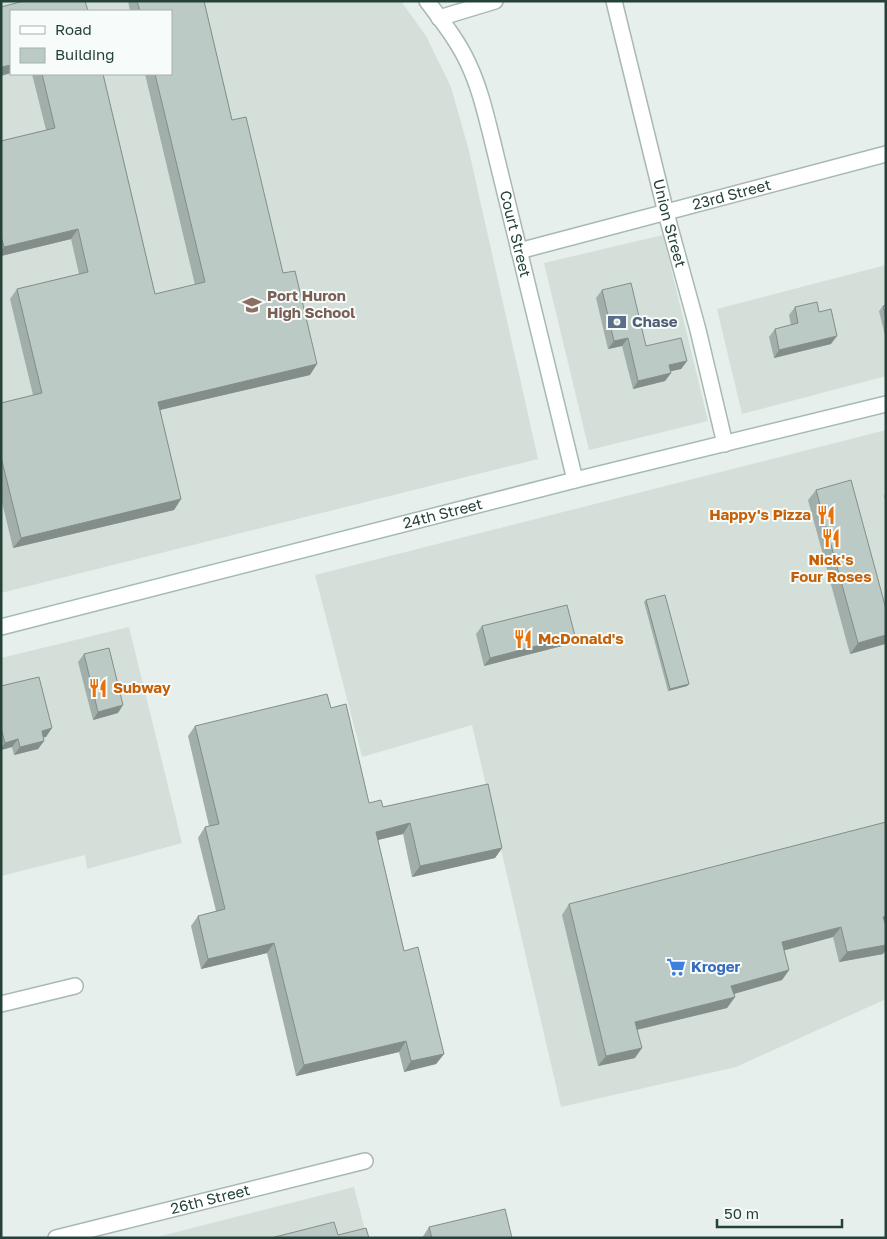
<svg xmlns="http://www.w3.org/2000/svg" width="887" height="1239" viewBox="0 0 887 1239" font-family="'Golos Text',sans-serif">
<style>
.built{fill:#d4dfda;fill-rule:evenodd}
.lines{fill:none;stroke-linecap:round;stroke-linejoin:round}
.street-casing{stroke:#a8b8b2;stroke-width:18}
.secondary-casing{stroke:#a4bbb3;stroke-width:18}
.street{stroke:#fff;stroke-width:15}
.secondary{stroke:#fff;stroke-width:15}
.wall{fill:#a1aea9}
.shaded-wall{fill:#838d89}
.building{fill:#bbcac4;stroke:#838d89}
.labels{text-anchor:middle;stroke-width:4;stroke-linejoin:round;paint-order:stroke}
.street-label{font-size:15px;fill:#24423a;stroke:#f7fbf9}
.education-label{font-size:15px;font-weight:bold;fill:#785e54;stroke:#f7fbf9;text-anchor:start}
.service-label{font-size:15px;font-weight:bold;fill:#4e5e75;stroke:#f7fbf9;text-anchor:start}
.food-label{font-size:15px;font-weight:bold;fill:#c56008;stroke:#f7fbf9;text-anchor:start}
.shop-label{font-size:15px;font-weight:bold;fill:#366cbe;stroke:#f7fbf9;text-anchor:start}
</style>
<rect width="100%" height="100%" fill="#e6efeb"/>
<g class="built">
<path d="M1 1H401L426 36 451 87 469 151 538 459 1 593ZM11 11H171V74H11Z"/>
<polygon points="663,235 708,421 589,450 544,263"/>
<polygon points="886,265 886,376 742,414 717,309"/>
<polygon points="886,430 886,999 736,1067 561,1107 472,725 362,757 315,575"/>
<polygon points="129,627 182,843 87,869 85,855 1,876 1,658"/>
<polygon points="354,1187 367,1238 153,1238"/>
</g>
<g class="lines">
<g class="street-casing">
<g id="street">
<path id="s1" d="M427 1C442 21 458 41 468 63 479 86 485 111 491 135L575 480"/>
<path id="s2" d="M614 1 666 213 698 330 725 444"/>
<polyline points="439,18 495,1"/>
<path id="s3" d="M519 251 886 154"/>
<polyline points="1,1004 75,986"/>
<path id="s4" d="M56 1238 365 1161"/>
</g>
</g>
<g class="secondary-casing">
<g id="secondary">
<path id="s5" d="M1 627 575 480 886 404"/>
</g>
</g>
<use href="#street" class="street"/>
<use href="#secondary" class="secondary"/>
</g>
<g class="wall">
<polygon points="128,1 204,1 232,120 283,273 310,375 160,410 181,499 174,510 13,548 1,498 1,403 33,395 10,299 17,289 79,274 71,239 1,256 1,141 46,130 32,74 103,74 155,294 195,285 145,74 171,74 171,11 130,11"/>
<polygon points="602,290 646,346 687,361 681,369 670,371 671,373 665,381 633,389 622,346 608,349 596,298"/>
<polygon points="886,305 886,340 879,311 883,306"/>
<polygon points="795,307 819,312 831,344 774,358 769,337 775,329 791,325 789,315"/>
<polygon points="816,490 885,644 850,654 808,500"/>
<polygon points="886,492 886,504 884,496"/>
<polygon points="646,600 689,684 687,686 668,691 644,602"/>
<polygon points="482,626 570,644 484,666 476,634"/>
<polygon points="84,654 118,713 93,720 78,662"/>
<polygon points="1,686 46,737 43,737 44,741 38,749 14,755 12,747 1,750"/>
<polygon points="331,708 369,803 502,848 495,858 412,877 403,834 378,840 404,951 444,1054 436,1064 404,1072 399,1052 296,1076 267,953 201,969 191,926 198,916 216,911 198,838 205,827 209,826 188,736 195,726"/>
<polygon points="569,904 885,925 883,954 839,962 833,937 784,950 789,970 782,980 734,994 735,997 727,1008 637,1030 635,1058 598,1066 562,915"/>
<polygon points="429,1227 512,1238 422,1238"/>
</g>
<g class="shaded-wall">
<polygon points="11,65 11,73 1,76 1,67"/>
<polygon points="78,229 71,239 1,256 1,250 4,247"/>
<polygon points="837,336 831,344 774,358 779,350"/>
<polygon points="628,338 622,346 608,349 614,341"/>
<polygon points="687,361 681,369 663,373 669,365"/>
<polygon points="317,364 310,375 151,412 158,402"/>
<polygon points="671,373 665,381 633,389 638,381"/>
<polygon points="181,499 174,510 13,548 21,538"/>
<polygon points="886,635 885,644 850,654 858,643"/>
<polygon points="575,636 570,644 484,666 490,658"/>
<polygon points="689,684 687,686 668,691 670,689"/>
<polygon points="123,705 118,713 93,720 98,712"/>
<polygon points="52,728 46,737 36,739 42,731"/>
<polygon points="18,739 12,747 1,750 1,748 5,743"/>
<polygon points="44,741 38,749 14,755 20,747"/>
<polygon points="410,823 403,834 369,842 376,832"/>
<polygon points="502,848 495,858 412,877 420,866"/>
<polygon points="886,916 886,924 876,927 883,917"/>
<polygon points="841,927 833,937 775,953 782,942"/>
<polygon points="274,943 267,953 201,969 208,959"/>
<polygon points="886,945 886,950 883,954 839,962 847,952"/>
<polygon points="789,970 782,980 723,997 731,986"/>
<polygon points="735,997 727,1008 627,1032 635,1022"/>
<polygon points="406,1041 399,1052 296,1076 304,1065"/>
<polygon points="642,1048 635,1058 598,1066 606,1056"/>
<polygon points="444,1054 436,1064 404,1072 411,1061"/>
</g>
<g class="building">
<polygon points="24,1 85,1 88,11 11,11 11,65 1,67 1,7"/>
<polygon points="137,1 204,1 232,120 246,117 283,273 295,271 317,364 158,402 181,499 21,538 1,457 1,403 42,393 17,289 88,272 78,229 4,247 1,236 1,141 55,128 42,74 103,74 155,294 205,282 155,74 171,74 171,11 140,11"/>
<polygon points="631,283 646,346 681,338 687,361 669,365 671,373 638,381 628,338 614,341 602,290"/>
<polygon points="817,302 819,312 831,309 837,336 779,350 775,329 798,323 795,307"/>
<polygon points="886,305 886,318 883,306"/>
<polygon points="851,480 886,609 886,635 858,643 816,490"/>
<polygon points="665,595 689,684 670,689 646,600"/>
<polygon points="567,605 575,636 490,658 482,626"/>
<polygon points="109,648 123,705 98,712 84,654"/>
<polygon points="39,677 52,728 42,731 44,741 20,747 18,739 5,743 1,728 1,686"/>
<polygon points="327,694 331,708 346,704 369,803 381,800 383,807 488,784 502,848 420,866 410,823 376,832 404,951 418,947 444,1054 411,1061 406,1041 304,1065 274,943 208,959 198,916 225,909 205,827 219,824 195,726"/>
<polygon points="886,822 886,916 883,917 886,926 886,945 847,952 841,927 782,942 789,970 731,986 735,997 635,1022 642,1048 606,1056 569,904"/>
<polygon points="505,1209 512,1238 432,1238 429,1227"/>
<polygon points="334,1222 338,1235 366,1228 369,1238 271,1238"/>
</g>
<defs>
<g id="school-bare" transform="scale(1.5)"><path d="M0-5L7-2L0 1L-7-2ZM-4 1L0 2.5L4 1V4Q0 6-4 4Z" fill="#8d6e63" stroke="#f7fbf9" stroke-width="2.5" paint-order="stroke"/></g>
<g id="bank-bare" transform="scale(1.5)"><path d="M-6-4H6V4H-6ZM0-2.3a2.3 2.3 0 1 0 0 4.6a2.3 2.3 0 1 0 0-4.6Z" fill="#5c6f8a" stroke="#f7fbf9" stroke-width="2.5" paint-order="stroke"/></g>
<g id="restaurant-bare" transform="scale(1.5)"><path d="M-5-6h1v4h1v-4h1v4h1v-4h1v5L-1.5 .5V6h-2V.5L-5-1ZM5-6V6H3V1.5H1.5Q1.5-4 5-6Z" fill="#e8710a" stroke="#f7fbf9" stroke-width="2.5" paint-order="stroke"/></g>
<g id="supermarket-bare" transform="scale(1.5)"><path d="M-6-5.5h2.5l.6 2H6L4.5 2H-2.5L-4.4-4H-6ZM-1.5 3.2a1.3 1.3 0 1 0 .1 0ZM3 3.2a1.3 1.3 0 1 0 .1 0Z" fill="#3f7fe0" stroke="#f7fbf9" stroke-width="2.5" paint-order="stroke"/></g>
</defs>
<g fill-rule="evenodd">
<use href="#school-bare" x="252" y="305"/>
<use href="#bank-bare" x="617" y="322"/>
<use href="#restaurant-bare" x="826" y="515"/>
<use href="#restaurant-bare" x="831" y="538"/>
<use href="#restaurant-bare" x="523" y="639"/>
<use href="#restaurant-bare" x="98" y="688"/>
<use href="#supermarket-bare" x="676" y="967"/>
</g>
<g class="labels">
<g class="street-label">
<text dy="5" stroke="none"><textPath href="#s3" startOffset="220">23rd Street</textPath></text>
<text dy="5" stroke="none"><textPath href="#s2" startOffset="229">Union Street</textPath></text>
<text dy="5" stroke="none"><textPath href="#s1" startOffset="252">Court Street</textPath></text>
<text dy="5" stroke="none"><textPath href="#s5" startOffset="456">24th Street</textPath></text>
<text dy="5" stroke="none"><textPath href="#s4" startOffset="159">26th Street</textPath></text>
</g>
<g class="education-label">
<text x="267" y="301">Port Huron<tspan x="267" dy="17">High School</tspan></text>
</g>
<g class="service-label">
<text x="632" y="327">Chase</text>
</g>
<g class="food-label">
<text x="811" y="520" text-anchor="end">Happy's Pizza</text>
<text x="831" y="565" text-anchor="middle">Nick's<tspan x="831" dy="17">Four Roses</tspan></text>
<text x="538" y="644">McDonald's</text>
<text x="113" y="693">Subway</text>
</g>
<g class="shop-label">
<text x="691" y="972">Kroger</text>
</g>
</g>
<rect width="887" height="1239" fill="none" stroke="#24423a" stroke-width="5"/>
<rect x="10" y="10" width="162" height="65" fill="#f7fbf9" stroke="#a3b1ad"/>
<rect x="20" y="26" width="25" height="8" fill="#ffffff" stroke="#a3b1ad"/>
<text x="55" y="35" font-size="15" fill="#24423a">Road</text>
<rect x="20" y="48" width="25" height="15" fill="#bbcac4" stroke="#a3b1ad"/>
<text x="55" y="60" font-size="15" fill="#24423a">Building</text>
<path d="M717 1219v8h125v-8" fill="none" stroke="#24423a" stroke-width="2.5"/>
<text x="724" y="1219" font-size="15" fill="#24423a" stroke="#f7fbf9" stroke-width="4" paint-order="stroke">50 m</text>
</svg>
